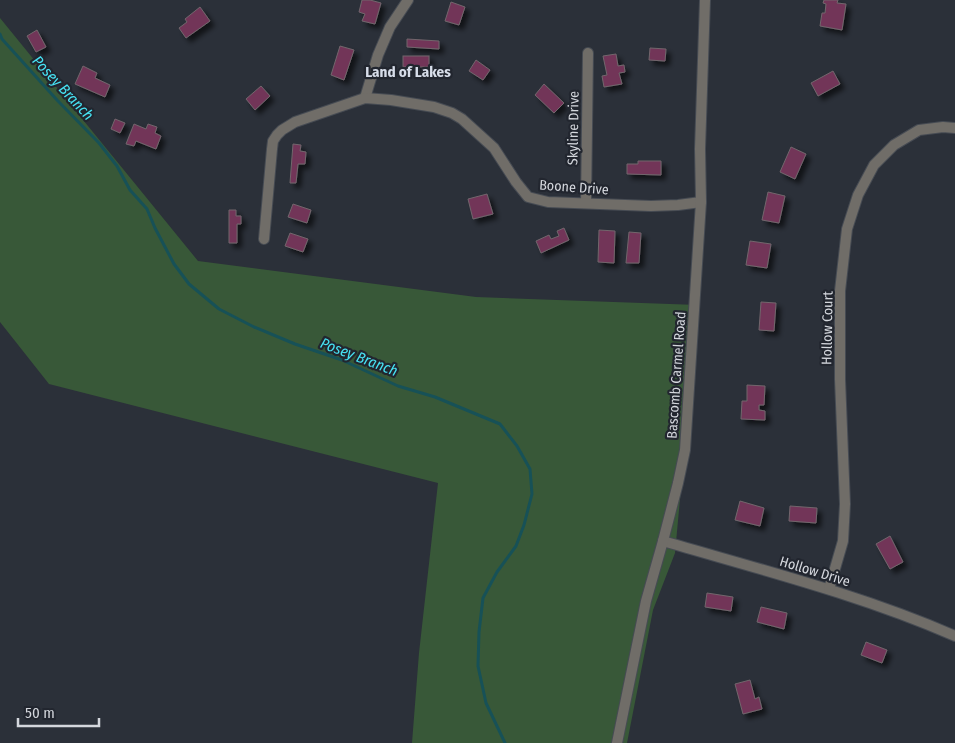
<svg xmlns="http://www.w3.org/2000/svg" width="955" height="743" viewBox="0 0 955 743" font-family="'Fira Sans Condensed',sans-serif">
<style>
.green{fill:#385838}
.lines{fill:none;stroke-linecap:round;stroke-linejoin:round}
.stream{stroke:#175157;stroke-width:3}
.building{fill:#723559;stroke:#72666c;filter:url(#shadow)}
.street-casing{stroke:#464b53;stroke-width:12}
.street{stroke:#706d68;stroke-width:10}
.labels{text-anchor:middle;stroke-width:4.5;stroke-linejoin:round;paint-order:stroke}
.street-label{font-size:14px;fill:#d4d7dd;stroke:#22262f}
.neighbourhood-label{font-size:15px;font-weight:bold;fill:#d7dde9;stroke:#22262f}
.water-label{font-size:15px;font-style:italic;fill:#47e2f3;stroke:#22262f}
</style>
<defs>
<filter id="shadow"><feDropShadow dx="4.5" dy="4.5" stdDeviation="2.5" flood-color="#0009"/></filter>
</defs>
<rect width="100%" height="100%" fill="#2b3039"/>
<polygon class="green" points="0,18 198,261 476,297 698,305 675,553 653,610 627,743 412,743 419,653 438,483 49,384 0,322"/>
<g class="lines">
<polyline class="stream" points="0,34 2,39 57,100 99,143 117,166 130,190 147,209 155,228 174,264 189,284 219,309 254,327 295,344 342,360 398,386 435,397 500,424 517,446 530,469 532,494 524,525 516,546 497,572 483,598 479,632 478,666 486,703 505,743"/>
</g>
<g class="building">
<polygon points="362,0 370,0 381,3 375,24 362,21 365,14 359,12"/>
<polygon points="824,0 838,0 837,3 846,4 842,30 820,26 822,13 825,13 826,4 823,3"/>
<polygon points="451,2 465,7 459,25 445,21"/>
<polygon points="200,7 210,21 186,38 179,28 187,22 185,19"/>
<polygon points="37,30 46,47 36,52 27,36"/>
<polygon points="407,39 439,41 439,49 407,47"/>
<polygon points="340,46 354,50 344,80 331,75"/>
<polygon points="650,48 666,49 665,61 649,60"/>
<polygon points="616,54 618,66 624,65 625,72 619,73 622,84 604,87 602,76 607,75 603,56"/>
<rect x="403" y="56" width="26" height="11"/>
<polygon points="476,60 490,70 483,80 469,71"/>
<polygon points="83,66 97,73 95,78 110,85 105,97 75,84"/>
<polygon points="833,71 840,84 818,96 811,83"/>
<polygon points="544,84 564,103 554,113 535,95"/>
<polygon points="261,86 270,96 255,110 246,99"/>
<polygon points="115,119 125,123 120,133 111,129"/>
<polygon points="134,124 146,129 148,124 157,127 155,133 161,136 156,149 136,141 134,146 126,144"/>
<polygon points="293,144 301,145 300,151 306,152 305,164 298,164 296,183 290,183"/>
<polygon points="791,147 806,154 795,179 780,172"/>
<polygon points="638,161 661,161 661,175 627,174 627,164 638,164"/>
<polygon points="768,192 785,196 779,223 762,220"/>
<polygon points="487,194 493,214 473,219 468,199"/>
<polygon points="293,204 311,210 307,223 288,217"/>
<polygon points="229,210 236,210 236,216 241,216 241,224 237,224 237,243 229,243"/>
<polygon points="564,228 569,240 541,253 536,241 549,235 551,239 559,236 557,231"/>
<polygon points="599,230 615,231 614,263 598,262"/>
<polygon points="629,232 641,233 639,263 626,263"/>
<polygon points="290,233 308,239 303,252 285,246"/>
<polygon points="750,241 771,244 767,268 746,265"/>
<polygon points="761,302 776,303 774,331 759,330"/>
<polygon points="747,385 765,386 764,405 759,405 759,410 765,411 765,420 741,419 742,401 747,401"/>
<polygon points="740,501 764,508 760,526 735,520"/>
<polygon points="790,506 817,508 816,523 789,521"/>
<polygon points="890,536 903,562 890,569 876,544"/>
<polygon points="707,593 733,597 731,611 705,607"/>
<polygon points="761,607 787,613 784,629 757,622"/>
<polygon points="866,642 887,650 882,663 861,655"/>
<polygon points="750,680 755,699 759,697 762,709 743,714 735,684"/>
</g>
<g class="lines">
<g class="street-casing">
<g id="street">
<polyline points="365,98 378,55 390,27 408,0"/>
<polyline points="586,203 588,53"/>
<polyline points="264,239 272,149 273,141 277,135 282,130 295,122 365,98 391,100 434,107 452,113 462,119 494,148 516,182 528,197 548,202 651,206 678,205 701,202"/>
<path d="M663 541C762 570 861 595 955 636"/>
<polyline points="829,589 843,541 845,504 840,379 840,291 847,229 858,195 874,165 894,145 919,130 943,127 955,128"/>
<polyline points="617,743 646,601 663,541 678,483 685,450 701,202 700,149 705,0"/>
</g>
</g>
<use href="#street" class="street"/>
</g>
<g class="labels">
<g class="street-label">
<text transform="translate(573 128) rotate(-89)" y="5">Skyline Drive</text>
<text transform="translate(574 187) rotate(4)" y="5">Boone Drive</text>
<text transform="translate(827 328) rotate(-89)" y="5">Hollow Court</text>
<text transform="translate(676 375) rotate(-86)" y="5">Bascomb Carmel Road</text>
<text transform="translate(815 571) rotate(17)" y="5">Hollow Drive</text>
</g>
<g class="neighbourhood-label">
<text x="408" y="77">Land of Lakes</text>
</g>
<g class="water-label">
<text transform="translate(63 88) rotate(47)" y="5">Posey Branch</text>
<text transform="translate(359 357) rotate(21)" y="5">Posey Branch</text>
</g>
</g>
<path d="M18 718v8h81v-8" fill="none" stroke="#d4d7dd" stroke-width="2.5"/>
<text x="25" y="718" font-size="15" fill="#d4d7dd" stroke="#22262f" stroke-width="4" paint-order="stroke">50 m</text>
</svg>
